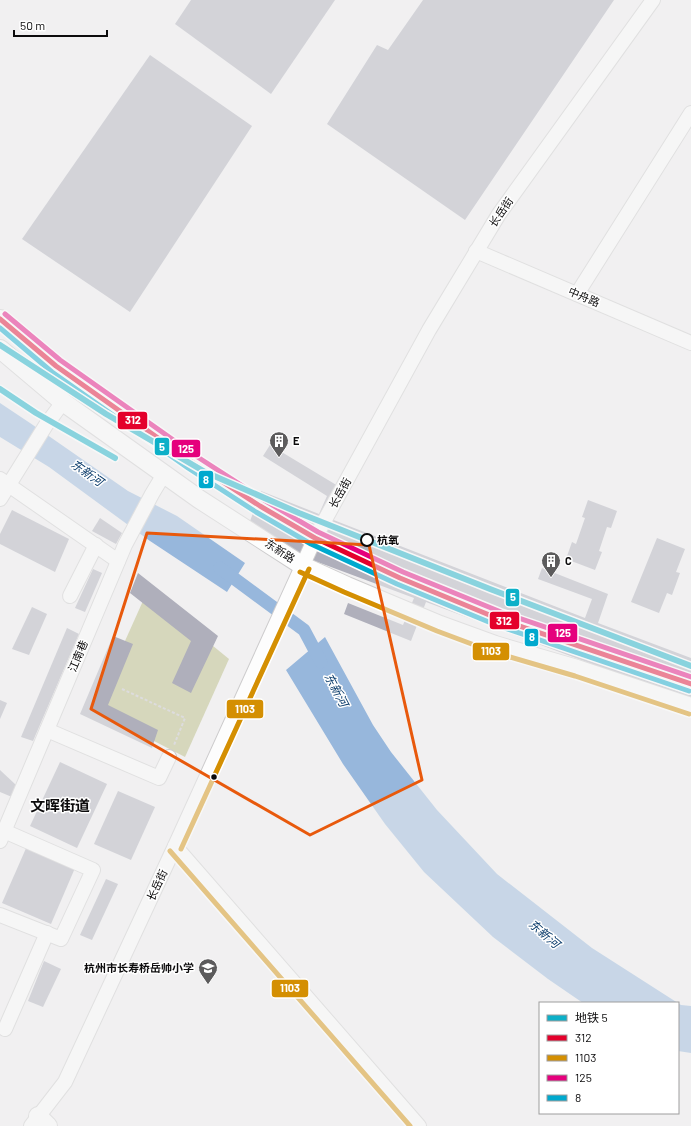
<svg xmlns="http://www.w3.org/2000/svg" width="691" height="1126" viewBox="0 0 691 1126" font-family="Barlow,'Noto Sans SC',sans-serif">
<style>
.green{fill:#d6d7bc}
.water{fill:#97b7dc}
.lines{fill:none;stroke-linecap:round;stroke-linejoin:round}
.canal{stroke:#97b7dc;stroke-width:13}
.building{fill:#afafbb}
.minor-casing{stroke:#cdcccd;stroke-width:16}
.major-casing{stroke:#cdcccd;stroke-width:20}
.path{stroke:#dddcdd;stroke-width:2;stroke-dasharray:3 2;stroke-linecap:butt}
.minor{stroke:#fdfdfd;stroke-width:14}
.major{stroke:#fdfdfd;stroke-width:18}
.bus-1-casing{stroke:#fff;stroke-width:8}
.bus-2-casing{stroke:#fff;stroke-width:8}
.bus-3-casing{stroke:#fff;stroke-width:8}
.bus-4-casing{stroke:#fff;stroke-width:8}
.bus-1{stroke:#e4002b;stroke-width:5}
.bus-2{stroke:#d48f02;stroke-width:5}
.bus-3{stroke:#e5007d;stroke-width:5}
.bus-4{stroke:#00a9ce;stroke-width:5}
.metro-1-casing{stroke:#fff;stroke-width:9}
.metro-1{stroke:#0db0c8;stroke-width:6}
.marked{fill:none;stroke:#e8590c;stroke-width:3;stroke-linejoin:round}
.stop-dot{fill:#fff;stroke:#0c0b0c;stroke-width:2}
.bus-dot{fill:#0c0b0c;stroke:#fff;stroke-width:1.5}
.labels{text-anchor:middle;stroke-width:3;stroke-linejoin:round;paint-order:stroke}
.street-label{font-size:11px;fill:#0c0b0c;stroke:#fff}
.poi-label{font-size:11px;font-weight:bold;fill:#0c0b0c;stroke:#fff;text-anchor:start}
.stop-label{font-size:11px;font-weight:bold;fill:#0c0b0c;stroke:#fff;text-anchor:start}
.water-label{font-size:12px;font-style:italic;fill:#083a6a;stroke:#fff}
.district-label{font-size:15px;font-weight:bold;fill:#0c0b0c;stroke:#fff}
.line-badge{stroke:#fff;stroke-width:1.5}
.badge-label{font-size:11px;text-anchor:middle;font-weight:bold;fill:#fff}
</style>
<rect width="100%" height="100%" fill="#f1f0f1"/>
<polygon class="green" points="147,592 229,659 185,757 94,710"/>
<g class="water">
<polygon points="0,403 30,423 128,491 177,516 245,563 227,592 150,541 49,467 0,437"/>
<polygon points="325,637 373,725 391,752 437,810 497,874 592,948 681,1005 691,1006 691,1053 678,1051 678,1003 583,1003 548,979 493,937 424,872 385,824 343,764 286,670"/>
</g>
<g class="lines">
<polyline class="canal" points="220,568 304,630 321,662"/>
</g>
<g class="building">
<polygon points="191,0 335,0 271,94 175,24"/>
<polygon points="423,0 614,0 465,220 327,124 377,45 388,50"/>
<polygon points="150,55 252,126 130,312 22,239"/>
<polygon points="270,445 343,489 331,519 585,618 592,599 538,579 542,568 608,594 598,623 691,658 691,701 426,602 411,641 344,614 348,603 403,625 414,598 245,535 261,491 319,514 327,496 263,456"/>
<polygon points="588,500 617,511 611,528 607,527 599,551 602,552 595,570 566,559 572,542 576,544 585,518 582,517"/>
<polygon points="12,510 69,539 55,572 0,544 0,534"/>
<polygon points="100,518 122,533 116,544 92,531"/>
<polygon points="657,538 685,549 676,572 680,573 672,595 667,593 659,613 631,602"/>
<polygon points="93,569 102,573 85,612 75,608"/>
<polygon points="138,573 218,636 191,693 172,683 191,641 130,593"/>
<polygon points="32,607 47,614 29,655 12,649"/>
<polygon points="67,628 79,634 33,741 21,737"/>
<polygon points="113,636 133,644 108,705 158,730 152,748 80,714"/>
<polygon points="0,700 7,703 0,719"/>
<polygon points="60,762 107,784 77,848 30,826"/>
<polygon points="0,770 16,785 12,797 0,792"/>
<polygon points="118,791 155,807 131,860 94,844"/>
<polygon points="27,846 75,868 51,924 2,903"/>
<polygon points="106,879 118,884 92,940 80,935"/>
<polygon points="44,961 61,969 43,1007 28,1001"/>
</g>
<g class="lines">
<g class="minor-casing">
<g id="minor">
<polyline points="476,251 691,343"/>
<polyline points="577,294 691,113"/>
<polyline points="0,479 118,561"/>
<polyline points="0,499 46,425 63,402"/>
<polyline points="70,596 96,545"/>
<polyline points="47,730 159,778 169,757"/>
<polyline points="0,841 125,545 152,494 164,474"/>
<polyline points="175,846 419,1126"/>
<polyline points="0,915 61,939 93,870 4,831"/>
<polyline points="5,1029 47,933"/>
<polyline points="31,1126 65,1082 175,846 315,538 429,330 499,214 653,0"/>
</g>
</g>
<g class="major-casing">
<g id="major">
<polyline points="0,319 56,366 192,462 260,506 315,538 400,578 499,619 691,684"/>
<polyline points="0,349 63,402 199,499 303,566 347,586 440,625 495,645 577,669 691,707"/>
<polyline points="38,1116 48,1126"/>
</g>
</g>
<polyline class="path" points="122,689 185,718 174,745"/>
<use href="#minor" class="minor"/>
<use href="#major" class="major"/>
<g class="bus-1-casing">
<polyline id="bus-1" points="0,319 56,366 192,462 260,506 315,538 400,578 499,619 691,684"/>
</g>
<g class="bus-2-casing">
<g id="bus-2">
<polyline points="300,572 344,592 437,631 493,652 575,676 689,714"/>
<polyline points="181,849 309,569"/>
<polyline points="170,851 410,1126"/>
</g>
</g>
<g class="bus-3-casing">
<polyline id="bus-3" points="5,314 60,360 196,456 264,500 318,532 403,572 501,612 691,677"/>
</g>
<g class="bus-4-casing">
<polyline id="bus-4" points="0,328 52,372 188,468 256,512 311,544 397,584 496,625 689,691"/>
</g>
<use href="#bus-1" class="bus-1"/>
<use href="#bus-2" class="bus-2"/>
<use href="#bus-3" class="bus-3"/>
<use href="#bus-4" class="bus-4"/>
<g class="metro-1-casing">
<g id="metro-1">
<polyline points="0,345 106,414 205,472 299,513 490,589 691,666"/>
<polyline points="0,389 36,413 115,458"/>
</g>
</g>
<use href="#metro-1" class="metro-1"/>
</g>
<path d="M0 0H691V1126H0ZM147 533 369 545 422 780 310 835 91 709Z" fill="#f1f0f1" fill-opacity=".55" fill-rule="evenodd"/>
<path class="marked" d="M147 533 369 545 422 780 310 835 91 709Z"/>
<defs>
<g id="building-pin" transform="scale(1)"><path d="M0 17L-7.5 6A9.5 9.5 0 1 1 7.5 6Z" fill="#5c5b5c" stroke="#fff"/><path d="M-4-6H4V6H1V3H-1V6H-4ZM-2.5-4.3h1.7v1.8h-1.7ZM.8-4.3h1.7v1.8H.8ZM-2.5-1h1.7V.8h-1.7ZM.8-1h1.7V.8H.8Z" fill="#fff"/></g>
<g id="school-pin" transform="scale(1)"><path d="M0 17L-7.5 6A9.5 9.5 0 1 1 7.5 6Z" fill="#5c5b5c" stroke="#fff"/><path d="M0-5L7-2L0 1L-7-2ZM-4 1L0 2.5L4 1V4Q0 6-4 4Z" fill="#fff"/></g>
</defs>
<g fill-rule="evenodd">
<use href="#building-pin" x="279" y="441"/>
<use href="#building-pin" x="551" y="561"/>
<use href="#school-pin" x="208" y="968"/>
</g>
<circle class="stop-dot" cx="367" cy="540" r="6"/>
<circle class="bus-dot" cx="214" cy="777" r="3.5"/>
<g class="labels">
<g class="street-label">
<text transform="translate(501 212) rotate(-56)" y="4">长岳街</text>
<text transform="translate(584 297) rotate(23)" y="4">中舟路</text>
<text transform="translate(340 493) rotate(-61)" y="4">长岳街</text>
<text transform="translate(280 551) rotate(33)" y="4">东新路</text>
<text transform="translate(78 656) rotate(-67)" y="4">江南巷</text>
<text transform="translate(157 885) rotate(-65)" y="4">长岳街</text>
</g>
<g class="poi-label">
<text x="293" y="445">E</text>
<text x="565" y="565">C</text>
<text x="194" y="972" text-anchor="end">杭州市长寿桥岳帅小学</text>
</g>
<g class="stop-label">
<text x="377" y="544">杭氧</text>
</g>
<g class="water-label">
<text transform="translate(87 473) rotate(35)" y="4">东新河</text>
<text transform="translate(336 690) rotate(62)" y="4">东新河</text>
<text transform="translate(544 934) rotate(41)" y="4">东新河</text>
</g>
<g class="district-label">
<text x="60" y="811">文晖街道</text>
</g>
</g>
<g class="line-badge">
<rect x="117" y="411" width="31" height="19" rx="4" fill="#e4002b"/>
<rect x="154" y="437" width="16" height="19" rx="4" fill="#0db0c8"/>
<rect x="171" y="439" width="30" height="19" rx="4" fill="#e5007d"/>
<rect x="198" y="470" width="16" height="19" rx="4" fill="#00a9ce"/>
<rect x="505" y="588" width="15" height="19" rx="4" fill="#0db0c8"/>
<rect x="489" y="611" width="31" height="19" rx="4" fill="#e4002b"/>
<rect x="547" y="623" width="31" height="20" rx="4" fill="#e5007d"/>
<rect x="524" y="628" width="15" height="19" rx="4" fill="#00a9ce"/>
<rect x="472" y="642" width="38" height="19" rx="4" fill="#d48f02"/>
<rect x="226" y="699" width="38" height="20" rx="4" fill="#d48f02"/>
<rect x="271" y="979" width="38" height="19" rx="4" fill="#d48f02"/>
</g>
<g class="badge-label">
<text x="133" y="424">312</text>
<text x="162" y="451">5</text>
<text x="186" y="453">125</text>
<text x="206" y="484">8</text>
<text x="513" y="601">5</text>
<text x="504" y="625">312</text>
<text x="563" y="637">125</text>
<text x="532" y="641">8</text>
<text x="491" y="655">1103</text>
<text x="245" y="713">1103</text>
<text x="290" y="992">1103</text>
</g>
<rect x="539" y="1002" width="140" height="112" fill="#ffffff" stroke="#9e9d9e"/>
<rect x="547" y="1015" width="20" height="6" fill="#0db0c8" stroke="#9e9d9e"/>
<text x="575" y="1022" font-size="12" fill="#0c0b0c">地铁 5</text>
<rect x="547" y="1035" width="20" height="6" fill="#e4002b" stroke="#9e9d9e"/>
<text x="575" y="1042" font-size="12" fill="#0c0b0c">312</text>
<rect x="547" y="1055" width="20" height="6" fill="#d48f02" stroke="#9e9d9e"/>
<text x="575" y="1062" font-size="12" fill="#0c0b0c">1103</text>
<rect x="547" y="1075" width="20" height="6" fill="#e5007d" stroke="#9e9d9e"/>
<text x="575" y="1082" font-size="12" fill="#0c0b0c">125</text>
<rect x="547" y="1095" width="20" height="6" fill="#00a9ce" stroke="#9e9d9e"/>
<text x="575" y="1102" font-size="12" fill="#0c0b0c">8</text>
<path d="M14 30v6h93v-6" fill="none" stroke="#0c0b0c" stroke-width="2"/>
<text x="20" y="30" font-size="12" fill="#0c0b0c" stroke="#ffffff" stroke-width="3" paint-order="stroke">50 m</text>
</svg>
